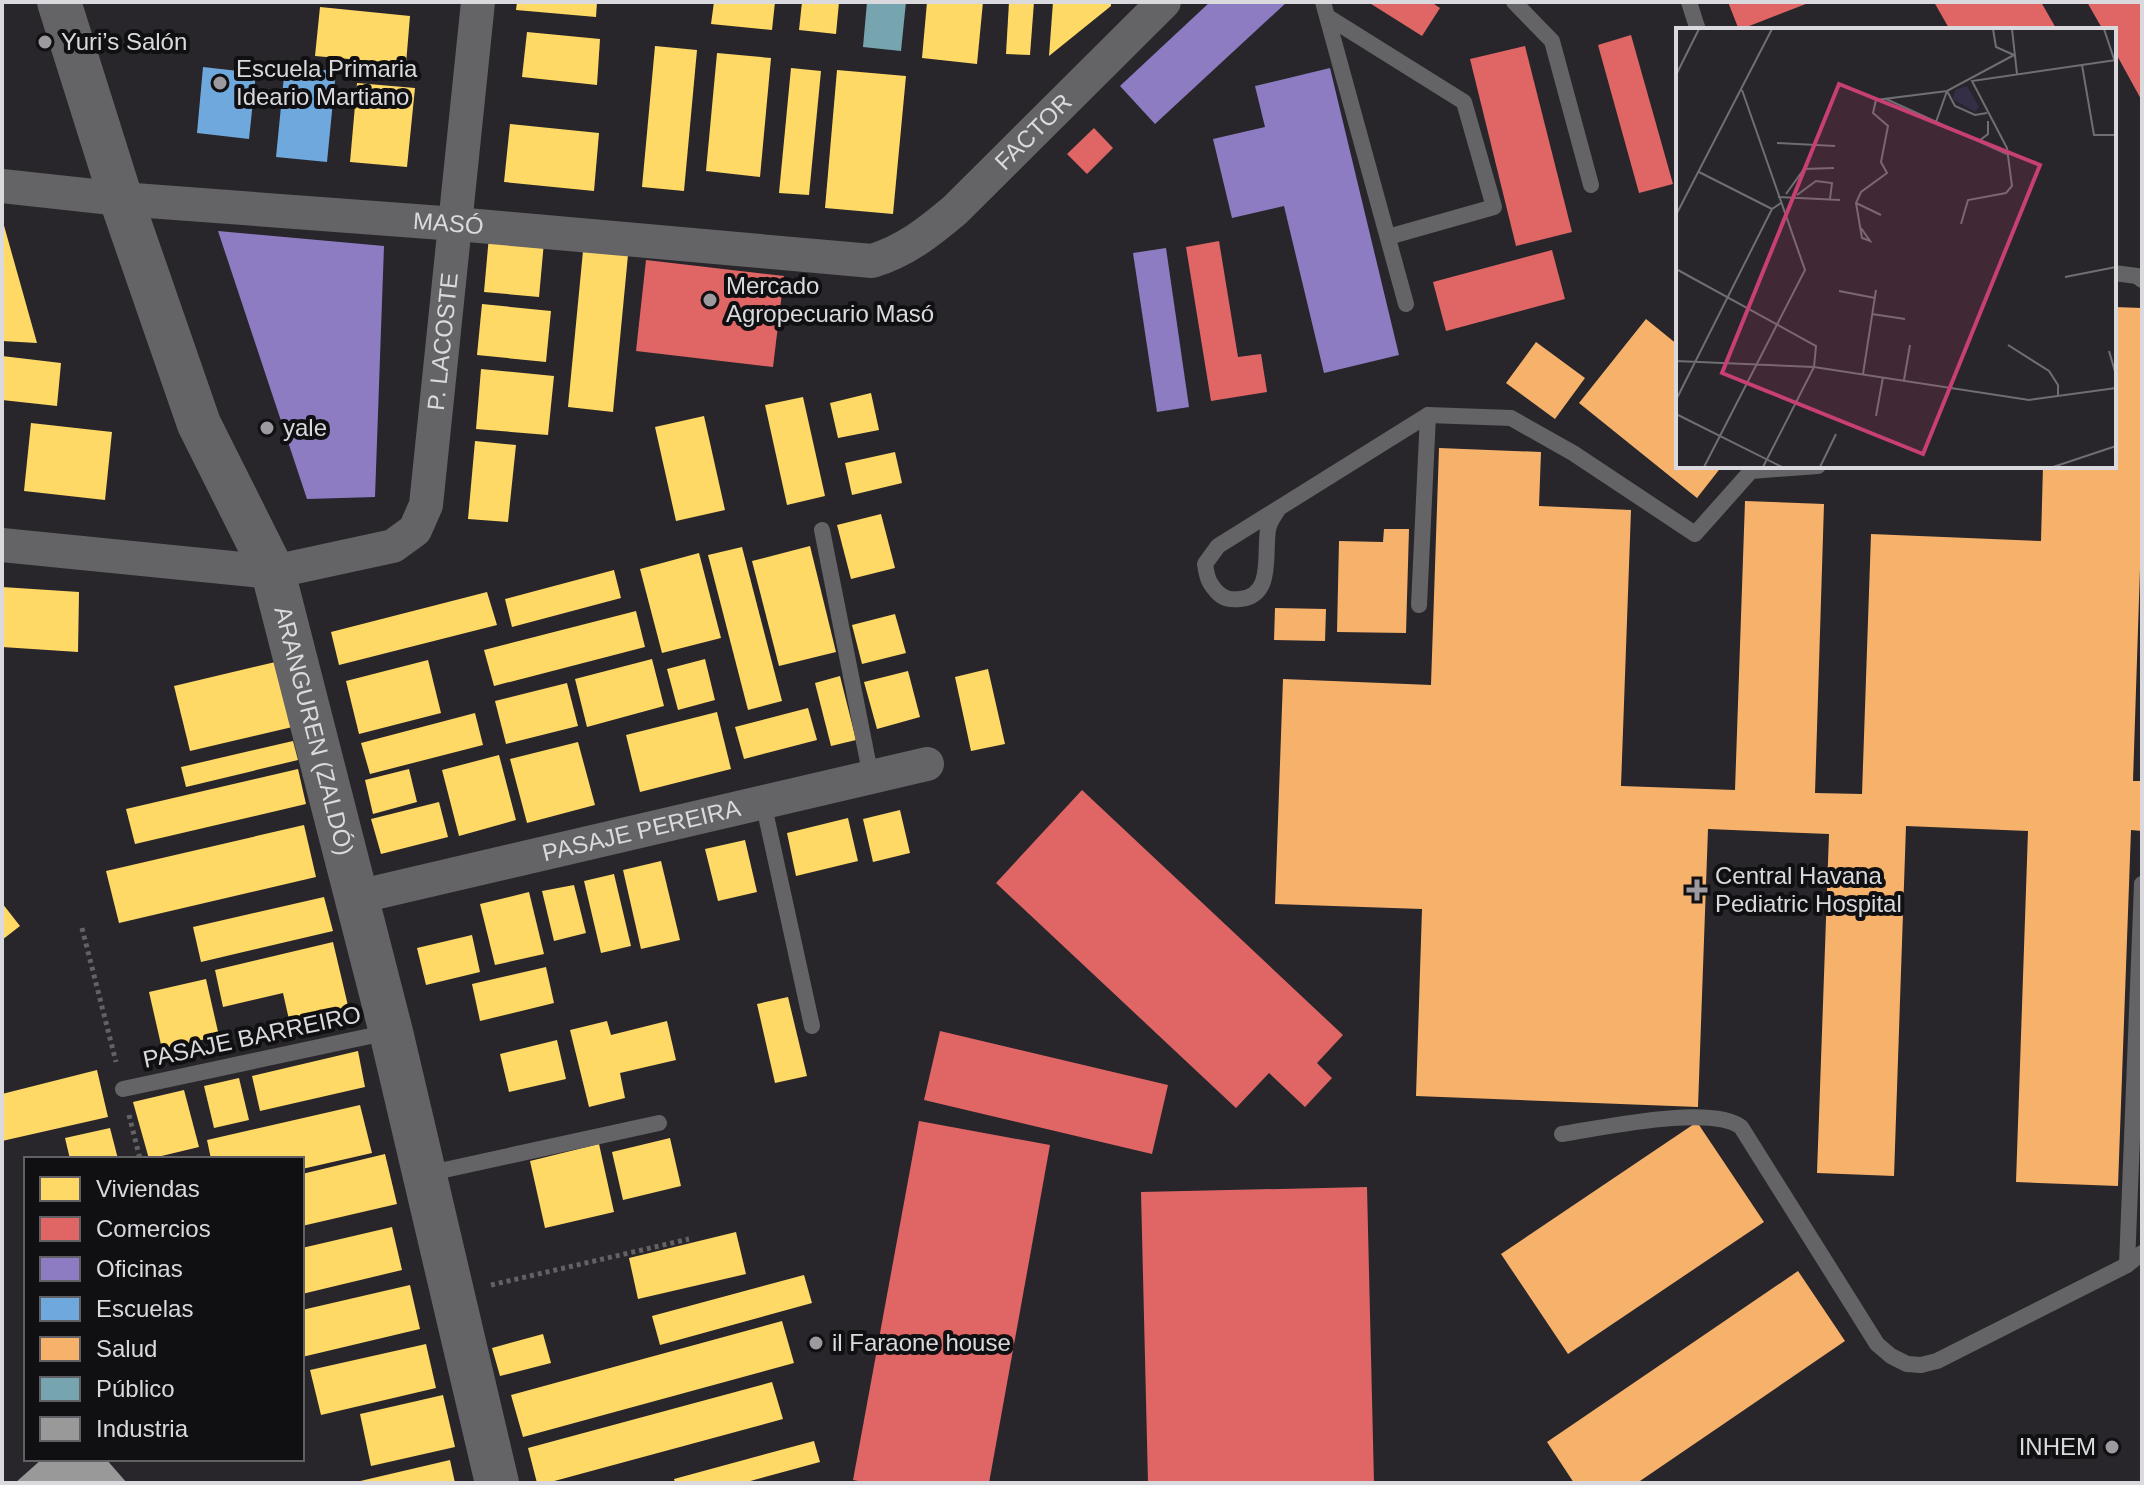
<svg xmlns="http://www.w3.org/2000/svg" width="2144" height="1485" viewBox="0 0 2144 1485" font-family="Helvetica,sans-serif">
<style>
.homes{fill:#ffd966}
.shops{fill:#e06666}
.offices{fill:#8e7cc3}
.schools{fill:#6fa8dc}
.health{fill:#f6b26b}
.public{fill:#76a5af}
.industry{fill:#999}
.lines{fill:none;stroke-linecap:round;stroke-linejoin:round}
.path{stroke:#626164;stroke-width:5;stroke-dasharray:4 4;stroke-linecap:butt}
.service{stroke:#646366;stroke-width:16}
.minor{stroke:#646366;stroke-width:34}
.secondary{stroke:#646366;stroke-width:44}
.poi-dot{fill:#9c9a9f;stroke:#100f12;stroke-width:3}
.labels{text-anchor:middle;stroke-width:8;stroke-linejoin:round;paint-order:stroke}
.poi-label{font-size:24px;fill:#dad9de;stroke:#100f12;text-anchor:start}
.street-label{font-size:24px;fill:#dad9de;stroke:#100f12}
.inset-road{fill:none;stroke:#6f6e73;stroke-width:2}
.view{fill:#c73f75;fill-opacity:0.15;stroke:#c73f75;stroke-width:4}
.inset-edge{fill:none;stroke:#dad9de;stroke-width:4}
</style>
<rect width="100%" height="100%" fill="#28262b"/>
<g class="homes">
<polygon points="517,2 597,2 596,17 516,10"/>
<polygon points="714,2 775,2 772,30 711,24"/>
<polygon points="802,2 839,2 836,34 799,30"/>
<polygon points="927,2 983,2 977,64 922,58"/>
<polygon points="1009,2 1034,2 1030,55 1006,54"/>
<polygon points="1053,2 1111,2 1111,6 1049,56"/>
<polygon points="320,7 410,16 406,64 315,56"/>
<polygon points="527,32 600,39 597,85 522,77"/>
<polygon points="655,46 697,50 684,191 642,187"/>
<polygon points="717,53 771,58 760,177 706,171"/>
<polygon points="791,68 821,71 809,195 779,193"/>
<polygon points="837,70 906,76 893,214 825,208"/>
<polygon points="357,83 415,88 407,167 350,162"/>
<polygon points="510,124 599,133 594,191 504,182"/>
<polygon points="2,222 3,222 37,343 2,341"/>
<polygon points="489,236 544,242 539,297 484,292"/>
<polygon points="583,251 628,255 613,412 568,407"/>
<polygon points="482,304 551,311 546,362 477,355"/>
<polygon points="2,356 61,363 57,406 2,400"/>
<polygon points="481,369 554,376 548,435 476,429"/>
<polygon points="871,393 879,430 838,438 830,403"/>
<polygon points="803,397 825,496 787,505 765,405"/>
<polygon points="704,416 725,510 676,521 655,427"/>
<polygon points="31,423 112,432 105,500 24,491"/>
<polygon points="475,441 516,445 508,522 468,519"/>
<polygon points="895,452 902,483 852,495 845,463"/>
<polygon points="881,514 895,568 851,579 837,525"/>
<polygon points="810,546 836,652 779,666 752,561"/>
<polygon points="742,547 782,701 748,710 708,555"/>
<polygon points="699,553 721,638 662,653 640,569"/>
<polygon points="614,570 621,598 512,627 505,599"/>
<polygon points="2,587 79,592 78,652 2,647"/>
<polygon points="487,592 497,625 339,665 331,632"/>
<polygon points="636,611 645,647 494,686 484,650"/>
<polygon points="895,614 906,653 862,664 852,625"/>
<polygon points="652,659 664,706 587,727 575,679"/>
<polygon points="705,659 715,700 678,710 667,669"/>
<polygon points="284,660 301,725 190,751 174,686"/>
<polygon points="428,660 441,713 359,734 346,681"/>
<polygon points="988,669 1005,744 971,751 955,677"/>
<polygon points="908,671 920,717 877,729 864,682"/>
<polygon points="840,676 856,740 831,746 815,683"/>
<polygon points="567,683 578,726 506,744 495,701"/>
<polygon points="808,708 817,740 744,759 735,727"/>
<polygon points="717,712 731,769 640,792 626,735"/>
<polygon points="475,713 483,745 370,774 361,743"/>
<polygon points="293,741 298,760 186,787 181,767"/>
<polygon points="578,742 595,805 527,823 510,759"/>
<polygon points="499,755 516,820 459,836 442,770"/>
<polygon points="298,769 306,804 135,844 126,809"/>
<polygon points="409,769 417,802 373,814 365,780"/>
<polygon points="439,802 448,837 381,854 371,819"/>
<polygon points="900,810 910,853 873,862 863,819"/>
<polygon points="848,818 858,861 796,876 787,833"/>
<polygon points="304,825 316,877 119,923 106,871"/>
<polygon points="745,840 757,892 718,901 705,849"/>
<polygon points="661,861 680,940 641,949 623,870"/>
<polygon points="614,874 631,946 601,953 584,881"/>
<polygon points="574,885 586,933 554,941 542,891"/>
<polygon points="529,892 544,954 495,965 480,904"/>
<polygon points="324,897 333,931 201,962 193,927"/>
<polygon points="2,903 20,926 2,940"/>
<polygon points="472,935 480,972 426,985 417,948"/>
<polygon points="333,942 349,1010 290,1024 283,993 223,1007 215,970"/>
<polygon points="546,967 554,1003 480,1021 472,984"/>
<polygon points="206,979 219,1036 162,1049 149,992"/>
<polygon points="788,997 807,1076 775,1083 757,1004"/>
<polygon points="607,1021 611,1035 667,1021 676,1060 620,1073 625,1098 589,1107 570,1030"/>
<polygon points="557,1040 566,1079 509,1092 500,1054"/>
<polygon points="358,1051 365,1087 260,1111 252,1076"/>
<polygon points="97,1070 108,1117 2,1141 2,1094"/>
<polygon points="239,1078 249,1120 214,1128 204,1086"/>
<polygon points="184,1090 199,1147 149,1159 133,1102"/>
<polygon points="360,1105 372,1153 302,1169 302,1159 211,1159 207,1140"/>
<polygon points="110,1128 118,1159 70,1159 65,1138"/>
<polygon points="670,1138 681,1186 623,1200 612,1152"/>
<polygon points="599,1144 614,1212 545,1228 530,1161"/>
<polygon points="385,1154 397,1204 302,1226 302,1174"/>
<polygon points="392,1227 402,1270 302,1294 302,1248"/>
<polygon points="736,1232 746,1274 638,1299 629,1258"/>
<polygon points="804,1275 812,1303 660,1345 652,1316"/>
<polygon points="410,1285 420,1329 302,1357 302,1310"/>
<polygon points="782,1321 794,1363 523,1437 511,1395"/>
<polygon points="543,1334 551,1363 500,1376 492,1348"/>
<polygon points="426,1344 436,1388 321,1415 310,1370"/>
<polygon points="772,1382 783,1419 547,1483 537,1483 528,1448"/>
<polygon points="443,1395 455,1447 371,1466 360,1414"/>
<polygon points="814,1441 820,1462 743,1483 675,1483 674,1479"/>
<polygon points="450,1460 455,1483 357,1483 356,1482"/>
</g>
<g class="shops">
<polygon points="1368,2 1431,2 1440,8 1422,36"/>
<polygon points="1728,2 1811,2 1739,30"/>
<polygon points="1934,2 2041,2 2057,30 1950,30"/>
<polygon points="2087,2 2142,2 2142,101 2114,50 2114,30 2103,30"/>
<polygon points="1631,35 1673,184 1639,193 1598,45"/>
<polygon points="1525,46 1572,232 1516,246 1470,59"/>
<polygon points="1094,128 1113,148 1087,174 1067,154"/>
<polygon points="1219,241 1238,357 1261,354 1267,392 1211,401 1186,247"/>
<polygon points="1552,250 1565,299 1446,331 1433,282"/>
<polygon points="646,260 784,276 773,367 636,351"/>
<polygon points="1082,790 1343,1035 1317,1063 1332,1078 1305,1107 1269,1073 1236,1108 996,883"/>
<polygon points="940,1031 1168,1085 1152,1154 924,1100"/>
<polygon points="919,1121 1050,1145 989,1483 869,1483 853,1480"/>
<polygon points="1367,1187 1374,1483 1148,1483 1141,1192"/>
</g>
<g class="offices">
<polygon points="1210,2 1287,2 1155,124 1120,86"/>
<polygon points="1330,68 1399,355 1324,373 1284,206 1232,218 1213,139 1265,127 1255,86"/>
<polygon points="218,231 384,246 375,497 307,499"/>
<polygon points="1166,248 1189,407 1157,412 1133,253"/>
</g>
<g class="schools">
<polygon points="285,66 336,71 327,162 276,157"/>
<polygon points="203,67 256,73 249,139 197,133"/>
</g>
<g class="health">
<polygon points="2114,307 2142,308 2142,508 2133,781 2142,781 2142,831 2131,830 2118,1186 2016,1182 2028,831 1906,826 1894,1176 1817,1173 1829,834 1708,829 1698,1107 1416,1096 1422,909 1275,904 1283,679 1431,685 1439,448 1541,452 1539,506 1631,510 1621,786 1735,790 1745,501 1824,504 1815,793 1862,794 1871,534 2041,541 2043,466 2114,466"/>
<polygon points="1646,319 1678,345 1678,466 1722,466 1697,498 1579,403"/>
<polygon points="1536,342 1585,378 1555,419 1506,383"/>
<polygon points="1384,529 1409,529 1406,633 1337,632 1339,541 1383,542"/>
<polygon points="1275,608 1326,609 1325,641 1274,640"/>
<polygon points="1697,1122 1764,1222 1568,1354 1501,1254"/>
<polygon points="1798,1271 1845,1341 1637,1483 1574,1483 1547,1442"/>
</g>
<polygon class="public" points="867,2 906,2 901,51 863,47"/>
<polygon class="industry" points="42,1459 106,1459 127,1483 15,1483"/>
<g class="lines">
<g class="path">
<polyline points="82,928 116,1062"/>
<polyline points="129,1115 140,1159"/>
<polyline points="491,1285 689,1239"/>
</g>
<g class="service">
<polyline points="1323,2 1406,304"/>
<polyline points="1514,2 1552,41 1591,185"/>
<polyline points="1689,2 1698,30"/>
<polyline points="1328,17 1464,102 1494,207 1388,237"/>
<polyline points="2114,273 2137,276 2142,280"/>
<path d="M1279 508C1275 515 1269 522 1268 530 1264 554 1274 596 1240 599 1230 600 1224 599 1217 592 1208 582 1207 577 1205 564L1218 546 1428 415 1511 418 1573 453 1695 534 1751 471 1818 466"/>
<polyline points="822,530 871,777"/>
<polyline points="1419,605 1428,415"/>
<polyline points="763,802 812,1026"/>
<polyline points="123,1089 389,1032"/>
<path d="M1562 1134C1602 1128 1711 1104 1741 1127L1877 1344 1891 1356 1907 1364 1921 1365 1937 1361 2127 1265 2142 1253"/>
<polyline points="426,1174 659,1123"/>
<polyline points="2127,1265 2142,884"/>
</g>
<g class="minor">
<path id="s1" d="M2 186 121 199 456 224 872 261C905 251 929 232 955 210L1164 2"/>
<path id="s2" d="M2 545 273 572 393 546 415 530 426 505 478 2"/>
<path id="s3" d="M357 897 927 764"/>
</g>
<path class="secondary" id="s4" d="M59 2 121 199 199 424 273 572 391 1032 497 1483"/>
</g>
<g class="poi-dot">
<circle cx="45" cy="42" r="8"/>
<circle cx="220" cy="83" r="8"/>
<circle cx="710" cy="300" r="8"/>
<circle cx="267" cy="428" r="8"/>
<path d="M1693 878h8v8h8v8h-8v8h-8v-8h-8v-8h8z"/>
<circle cx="816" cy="1343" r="8"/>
<circle cx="2112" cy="1447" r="8"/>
</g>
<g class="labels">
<g class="poi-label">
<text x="61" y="50">Yuri’s Salón</text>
<text x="236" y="77">Escuela Primaria<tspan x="236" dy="28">Ideario Martiano</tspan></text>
<text x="726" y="294">Mercado<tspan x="726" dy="28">Agropecuario Masó</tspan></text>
<text x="283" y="436">yale</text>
<text x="1715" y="884">Central Havana<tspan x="1715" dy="28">Pediatric Hospital</tspan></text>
<text x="832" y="1351">il Faraone house</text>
<text x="2096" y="1455" text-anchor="end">INHEM</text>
</g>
<g class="street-label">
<text dy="8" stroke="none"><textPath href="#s1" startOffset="1082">FACTOR</textPath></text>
<text dy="8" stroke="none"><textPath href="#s1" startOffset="448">MASÓ</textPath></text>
<text dy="8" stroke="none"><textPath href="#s2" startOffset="614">P. LACOSTE</textPath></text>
<text dy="8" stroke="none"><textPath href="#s4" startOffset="774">ARANGUREN (ZALDÓ)</textPath></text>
<text dy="8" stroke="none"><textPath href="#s3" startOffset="292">PASAJE PEREIRA</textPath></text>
<text transform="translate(252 1037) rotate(-12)" y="8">PASAJE BARREIRO</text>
</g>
</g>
<g transform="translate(1676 28)">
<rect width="440" height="440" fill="#28262b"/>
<path d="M291 58 303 79 299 84 277 71 279 62Z" fill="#352e47"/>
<path class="inset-road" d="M317 1 320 19 338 27M336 1 341 46M428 1 440 37M406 37 418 107H440M0 47 23 1M271 63 279 78 299 87 311 85M210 71 333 127M260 94 271 63M303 113 312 106V93M101 115 159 118M23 144 96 181 105 175M110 166 128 141 158 140M121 167 140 153 156 155 154 171M102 169 164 172M180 175 205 187M0 187 96 1M285 196 292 172 330 165 336 158 331 120 296 53 440 32M185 200 194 213 186 210 180 175 185 164 211 145 205 134 212 98 197 85 200 72 271 63 338 27M0 241 140 318 138 339 87 439M389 249 440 239M163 263 199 270M196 286 229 291M332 317 373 343 382 357V367M433 323 440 347M0 333 138 339 353 372 440 360M187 346 200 262M228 352 234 317M0 372 96 181M0 386 106 439M200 388 207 349M28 439 129 242 66 62M144 439 160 406M377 439 440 418"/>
<path class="view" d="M163 56 364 137 247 426 46 345Z"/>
<rect width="440" height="440" class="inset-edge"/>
</g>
<rect width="2144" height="1485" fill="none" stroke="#dad9de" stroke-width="8"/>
<rect x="24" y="1157" width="280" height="304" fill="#100f12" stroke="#616064" stroke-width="2"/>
<rect x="40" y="1177" width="40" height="24" fill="#ffd966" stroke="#616064" stroke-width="2"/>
<text x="96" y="1197" font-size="24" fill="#dad9de">Viviendas</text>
<rect x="40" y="1217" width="40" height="24" fill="#e06666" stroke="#616064" stroke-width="2"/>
<text x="96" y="1237" font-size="24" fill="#dad9de">Comercios</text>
<rect x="40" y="1257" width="40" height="24" fill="#8e7cc3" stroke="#616064" stroke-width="2"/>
<text x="96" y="1277" font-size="24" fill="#dad9de">Oficinas</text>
<rect x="40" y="1297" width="40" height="24" fill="#6fa8dc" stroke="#616064" stroke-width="2"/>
<text x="96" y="1317" font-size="24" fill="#dad9de">Escuelas</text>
<rect x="40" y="1337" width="40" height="24" fill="#f6b26b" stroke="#616064" stroke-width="2"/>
<text x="96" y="1357" font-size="24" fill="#dad9de">Salud</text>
<rect x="40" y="1377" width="40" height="24" fill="#76a5af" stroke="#616064" stroke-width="2"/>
<text x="96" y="1397" font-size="24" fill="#dad9de">Público</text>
<rect x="40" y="1417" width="40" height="24" fill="#999999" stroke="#616064" stroke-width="2"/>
<text x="96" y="1437" font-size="24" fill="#dad9de">Industria</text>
</svg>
